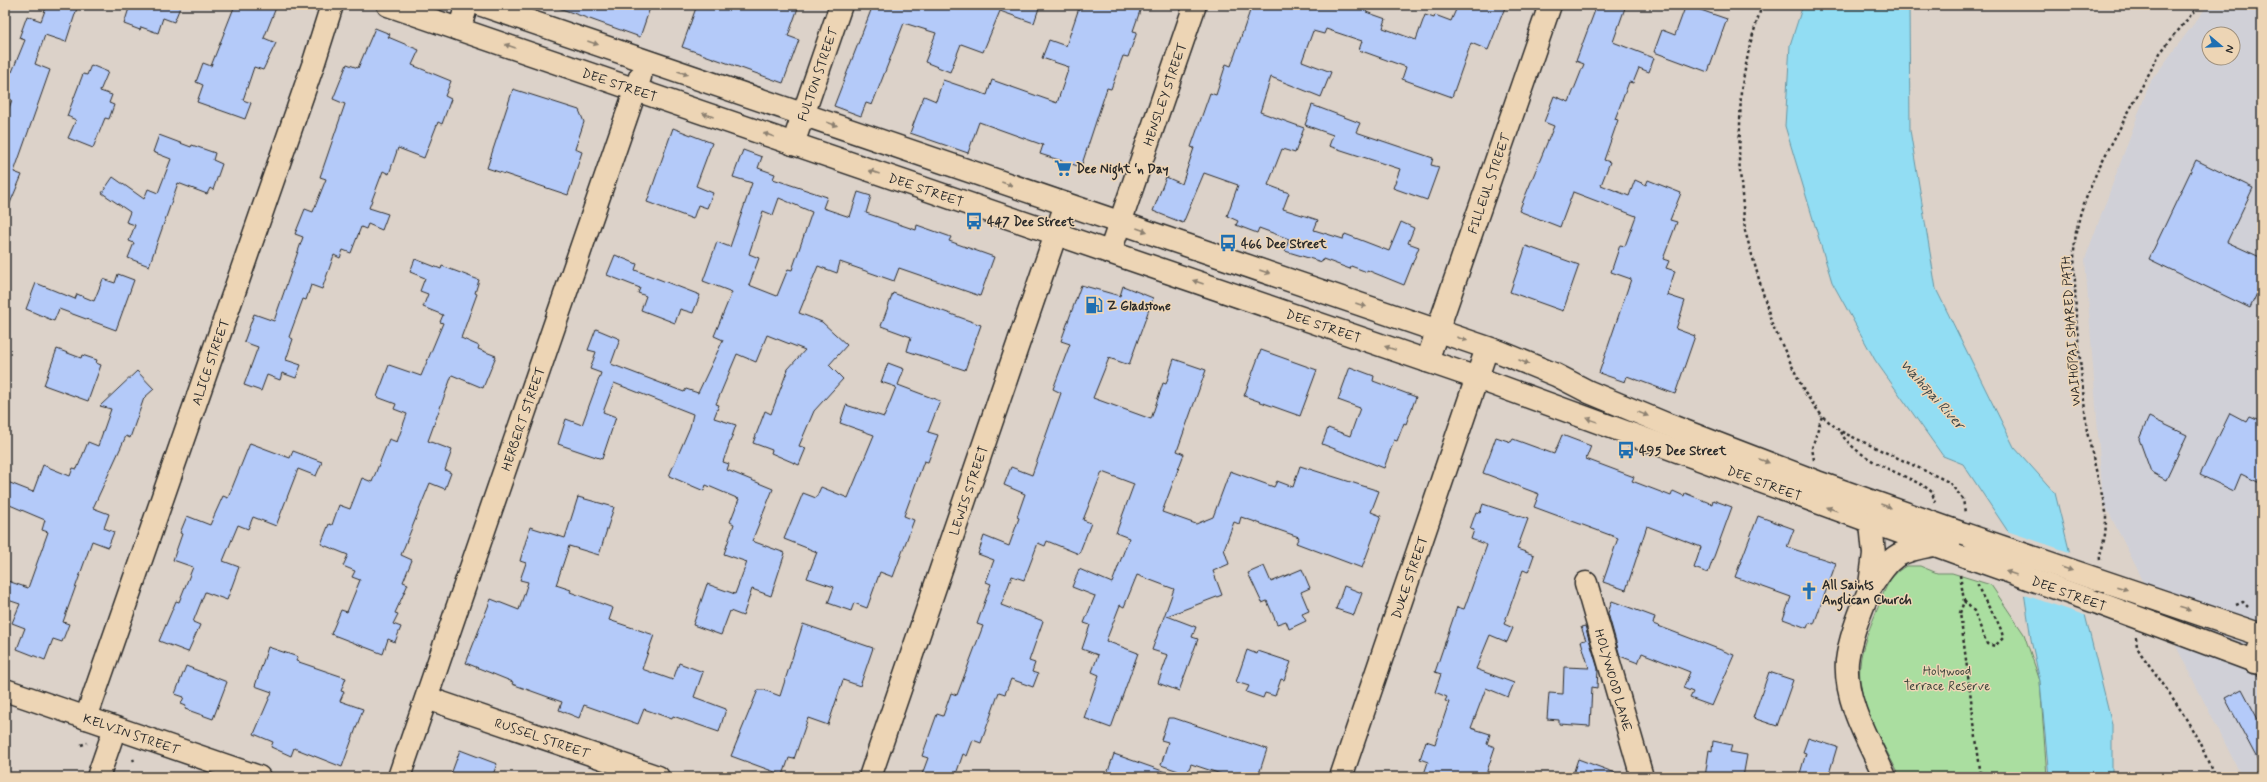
<svg xmlns="http://www.w3.org/2000/svg" width="2267" height="782" viewBox="0 0 2267 782" font-family="Mynerve,sans-serif">
<style>
.built{fill:#d0d0d7;fill-rule:evenodd}
.green{fill:#aadea0;stroke:#6a8466}
.water{fill:#92ddf3;stroke:#6996a3}
.pier{fill:#dcd2c9}
.building{fill:#b4caf9;stroke:#2b2b2b;fill-rule:evenodd}
.lines{fill:none;stroke-linecap:round;stroke-linejoin:round}
.minor-casing{stroke:#2b2b2b;stroke-width:25}
.major-casing{stroke:#2b2b2b;stroke-width:25}
.path{stroke:#2b2b2b;stroke-width:2.5;stroke-dasharray:3 3;stroke-linecap:butt}
.minor{stroke:#edd5b5;stroke-width:22}
.major{stroke:#edd5b5;stroke-width:22}
.major-bridge-casing{stroke:#2b2b2b;stroke-width:25;stroke-linecap:butt}
.major-bridge{stroke:#edd5b5;stroke-width:22}
.oneway{fill:#8c8070}
.labels{text-anchor:middle;stroke-width:3;stroke-linejoin:round;paint-order:stroke}
.street-label{font-size:13px;fill:#2b2b2b;stroke:#edd5b5}
.poi-label{font-size:13px;font-weight:bold;fill:#2b2b2b;stroke:#edd5b5;text-anchor:start}
.park-label{font-size:13px;fill:#3e463d;stroke:#edd5b5}
.water-label{font-size:14px;font-style:italic;fill:#3a4649;stroke:#edd5b5}
</style>
<rect width="100%" height="100%" fill="#dcd2c9"/>
<filter id="ink" filterUnits="userSpaceOnUse"><feTurbulence type="fractalNoise" baseFrequency=".025" numOctaves="2"/><feDisplacementMap in="SourceGraphic" scale="8" xChannelSelector="R" yChannelSelector="G"/><feConvolveMatrix kernelMatrix="1 2 1 2 8 2 1 2 1" color-interpolation-filters="sRGB"/></filter>
<g filter="url(#ink)">
<path class="built" d="M2208 5H2262V777H2242L2103 501 2085 259 2150 82ZM2209 34H2233V58H2209Z"/>
<path class="green" d="M1906 566H1920L1937 573H1952L1991 585 2024 634 2040 681 2047 777H1900C1882 740 1853 700 1861 657 1864 641 1871 625 1877 610 1884 592 1888 576 1906 566Z"/>
<polygon class="water" points="1803,5 1909,5 1910,130 1936,289 2014,447 2055,493 2112,724 2112,777 2049,777 2040,681 2031,639 2017,545 1963,464 1943,456 1875,360 1832,282 1785,126 1790,45"/>
<polygon class="pier" points="2004,530 2072,553 2087,616 2022,594 2015,546"/>
<g class="building">
<polygon points="47,5 78,5 66,42 45,35 35,64 50,70 14,172 22,175 5,215 5,118 12,100 5,97 5,69 12,72 25,40 19,38 27,16 41,21"/>
<polygon points="130,5 181,5 174,22 163,18 158,33 141,27 140,30 124,24"/>
<polygon points="235,5 277,5 264,38 276,43 263,70 254,67 243,100 251,103 245,119 197,102 203,85 196,82 203,63 211,66"/>
<polygon points="560,5 651,5 640,37 559,8"/>
<polygon points="697,5 799,5 788,36 799,40 783,83 682,47"/>
<polygon points="873,5 1040,5 1034,23 1000,11 983,52 961,44 950,72 925,62 936,33 904,23 872,105 866,103 861,116 834,106"/>
<polygon points="1080,5 1142,5 1133,31 1137,32 1128,57 1123,56 1111,89 1107,88 1081,167 1040,154 1043,145 979,122 968,153 910,133 924,96 936,101 943,80 987,95 992,80 1057,103 1069,67 1042,58 1049,40 1066,46"/>
<polygon points="1252,5 1368,5 1366,12 1386,19 1383,28 1416,40 1425,15 1434,18 1435,15 1451,21 1458,5 1506,5 1488,50 1471,43 1452,97 1402,79 1406,67 1359,50 1362,41 1326,29 1324,34 1313,31 1302,61 1331,72 1321,97 1271,77 1260,112 1304,128 1295,153 1282,149 1268,185 1289,193 1283,209 1318,220 1314,230 1343,239 1345,234 1389,251 1401,222 1414,228 1408,243 1419,247 1404,285 1367,270 1367,272 1351,266 1350,269 1323,259 1322,262 1285,251 1289,239 1259,228 1257,233 1236,225 1238,221 1227,216 1238,185 1204,173 1183,223 1153,211 1166,177 1182,184 1194,148 1191,147 1210,93 1216,95 1226,64 1231,66"/>
<polygon points="1597,5 1626,5 1613,42 1654,58 1649,72 1639,68 1633,83 1629,82 1615,119 1618,120 1604,160 1610,162 1601,185 1629,196 1635,180 1646,185 1648,180 1681,193 1670,220 1677,222 1663,259 1669,261 1666,268 1675,271 1667,295 1685,301 1676,329 1695,336 1675,394 1627,376 1625,382 1599,373 1631,279 1611,272 1620,245 1625,246 1636,216 1573,192 1560,227 1519,211 1554,126 1544,122 1554,96 1569,102 1584,64 1576,61"/>
<polygon points="1686,5 1727,19 1708,72 1654,52 1662,30 1675,35"/>
<polygon points="375,28 390,34 388,37 419,50 412,65 451,81 445,96 451,99 442,124 438,122 424,158 398,148 389,174 383,171 369,208 388,214 382,230 368,224 366,229 361,227 351,253 343,250 340,258 334,255 322,289 311,285 306,300 303,299 289,337 293,339 286,360 301,365 296,378 282,373 280,380 267,375 261,391 244,385 258,347 244,342 254,314 274,321 303,237 295,234 305,209 313,212 326,179 320,177 345,104 333,99 347,64 358,68"/>
<polygon points="91,65 108,72 100,91 112,95 109,103 114,105 109,119 105,118 93,148 68,138 76,120 67,116 83,74 87,75"/>
<polygon points="513,89 579,110 584,122 575,149 582,152 568,195 487,168"/>
<polygon points="1312,105 1360,123 1356,132 1433,158 1431,165 1439,167 1427,200 1393,188 1400,169 1329,146 1333,135 1305,125"/>
<polygon points="673,128 712,143 696,186 713,193 707,208 698,205 693,219 647,202"/>
<polygon points="159,135 191,147 192,145 215,153 213,160 222,164 213,190 210,188 207,194 178,183 149,266 128,258 134,243 129,241 135,225 126,222 130,212 102,193 113,177 144,199 148,189 158,193 171,159 153,152"/>
<path d="M743 150 762 157 758 168 775 174 773 179 827 197 823 208 850 217 858 192 871 196 866 213 916 230 917 225 951 237 949 241 994 257 980 296 899 268 894 281 840 262 837 273 818 266 799 313 822 322 847 345 829 365 843 379 814 411 799 446 806 448 799 465 771 453 772 450 753 443 765 411 771 414 788 369 805 350 767 335 756 362 737 354 716 404 719 405 714 418 736 425 723 462 729 464 727 470 773 489 752 541 785 553 771 596 752 589 743 616 730 611 721 635 693 625 707 584 735 594 747 562 724 554 734 524 730 522 739 499 706 485 704 491 669 476 690 427 693 414 614 383 603 412 616 417 602 459 558 444 566 419 582 425 601 373 590 369 596 352 588 350 596 329 620 339 611 364 684 392 686 389 698 393 723 340 714 336 732 292 703 281 717 242 730 247 752 183 733 177ZM779 198 812 212 792 270 788 269 777 296 749 285 759 258 749 254 763 211 773 215Z"/>
<polygon points="2196,160 2253,188 2227,242 2262,258 2262,283 2250,308 2149,259"/>
<polygon points="1526,246 1579,265 1563,311 1510,292"/>
<polygon points="615,255 637,264 635,270 700,295 693,313 680,309 675,323 641,310 646,296 638,293 640,288 607,275"/>
<polygon points="415,259 441,269 442,266 479,280 475,293 477,294 461,338 479,346 478,349 496,356 483,388 452,375 428,441 452,450 445,470 451,473 445,489 430,483 401,555 412,560 403,582 408,584 395,613 398,614 393,624 401,627 395,642 388,639 383,654 331,634 341,610 347,612 360,580 352,577 355,571 343,566 348,555 321,544 329,524 332,525 339,505 350,509 362,478 372,482 389,439 397,442 407,414 394,409 396,404 377,397 389,365 421,376 443,323 440,322 443,315 423,307 428,294 420,291 425,278 410,272"/>
<polygon points="118,274 134,280 116,330 59,309 54,321 26,309 36,283 75,299 77,294 94,301 103,279 115,283"/>
<polygon points="1081,285 1120,296 1123,286 1153,298 1129,365 1109,358 1093,398 1151,419 1163,383 1166,384 1174,359 1206,370 1177,451 1184,454 1162,512 1196,524 1213,517 1230,471 1274,487 1277,481 1293,487 1300,466 1379,491 1371,512 1381,516 1362,568 1296,543 1299,537 1241,517 1239,524 1234,522 1224,549 1229,564 1213,571 1222,595 1167,616 1196,627 1192,637 1198,639 1179,691 1158,683 1168,655 1152,650 1174,589 1137,575 1124,607 1120,605 1106,641 1138,653 1111,728 1084,718 1099,675 1092,672 1098,655 1082,649 1090,625 1084,623 1095,596 1072,587 1079,569 1112,583 1129,538 1116,533 1134,484 1102,472 1083,520 1091,523 1079,554 1047,541 1045,546 1038,543 1024,580 1012,576 1001,605 1043,621 1029,661 1035,663 1032,672 1038,674 1033,687 1011,679 1005,694 999,692 981,743 973,740 967,756 963,754 955,777 921,777 928,758 922,756 937,714 943,716 951,693 957,695 983,626 977,624 991,584 986,582 994,560 978,554 984,536 1009,546 1019,518 1017,517 1025,494 1004,485 1011,467 1032,475 1061,393 1053,389 1070,344 1061,341"/>
<polygon points="893,293 981,325 965,370 907,351 911,337 881,326"/>
<polygon points="57,349 81,358 82,355 97,360 96,363 101,365 88,401 44,385"/>
<polygon points="1261,350 1317,370 1300,416 1244,396"/>
<polygon points="888,363 904,369 898,385 940,401 928,432 938,435 928,462 924,461 904,516 914,520 893,577 880,572 867,608 854,603 851,611 828,603 834,587 807,578 817,552 784,539 803,493 816,498 821,487 848,498 874,435 840,423 846,405 884,417 896,387 881,382"/>
<polygon points="1350,367 1374,376 1373,381 1416,397 1406,424 1404,423 1397,441 1394,440 1384,468 1322,444 1328,428 1350,436 1360,408 1338,400"/>
<polygon points="137,371 154,389 144,398 130,438 126,436 93,508 109,514 104,528 114,532 108,547 92,541 63,622 69,624 62,642 53,639 45,660 17,649 25,628 12,623 20,604 5,599 5,580 28,588 48,532 42,530 45,520 5,503 5,481 33,492 43,465 70,476 73,468 77,469 88,442 98,446 111,409 100,406"/>
<polygon points="2230,413 2247,422 2250,417 2262,422 2262,484 2241,474 2234,491 2200,475"/>
<polygon points="2149,417 2187,435 2166,480 2151,472 2139,439"/>
<polygon points="1562,435 1591,446 1586,459 1634,477 1632,481 1671,496 1673,491 1684,496 1685,493 1712,504 1713,500 1732,507 1708,573 1694,568 1701,547 1647,526 1626,590 1603,582 1618,538 1534,507 1539,494 1483,473 1496,437 1511,442 1513,439 1554,454"/>
<polygon points="250,443 290,458 293,451 322,462 316,476 298,469 276,526 253,517 248,529 238,525 223,561 239,567 227,600 205,592 193,622 200,625 188,652 159,641 176,601 179,602 193,567 173,560 182,534 180,533 187,516 210,525 223,496 228,498"/>
<polygon points="578,497 614,507 599,555 569,546 556,585 571,590 570,592 613,608 609,620 654,635 642,669 673,680 679,663 703,672 694,697 726,709 719,732 673,716 672,719 644,709 638,724 584,705 579,718 559,710 562,702 512,684 513,682 466,663 491,599 519,610 528,582 520,580 526,563 520,561 530,527 565,538"/>
<polygon points="1483,504 1528,519 1517,549 1534,555 1528,572 1523,570 1504,624 1513,628 1507,642 1490,635 1476,669 1514,683 1508,697 1486,688 1471,728 1490,734 1487,744 1495,747 1485,777 1423,777 1428,762 1420,759 1426,741 1435,744 1449,702 1445,701 1447,697 1435,692 1441,674 1435,672 1457,607 1464,609 1487,545 1471,539 1474,530 1470,529 1476,512 1480,513"/>
<polygon points="1758,516 1794,529 1787,547 1836,563 1814,624 1809,623 1807,628 1783,619 1791,597 1735,577"/>
<polygon points="1264,566 1271,582 1302,569 1310,588 1301,592 1309,611 1302,614 1306,621 1289,629 1286,621 1277,624 1267,601 1262,603 1248,573"/>
<polygon points="1344,586 1362,593 1354,615 1336,609"/>
<polygon points="1612,601 1655,617 1653,624 1734,655 1712,706 1690,698 1693,692 1683,688 1690,672 1642,653 1638,663 1620,656 1608,613"/>
<polygon points="803,624 873,648 860,686 843,680 828,725 808,718 794,759 789,758 783,775 731,756 758,690 764,690 780,696"/>
<polygon points="1585,626 1598,669 1597,688 1592,687 1590,726 1559,724 1559,720 1547,719 1549,693 1563,694 1564,667 1589,668 1581,641 1586,640 1581,627"/>
<polygon points="268,647 298,657 296,661 346,678 341,691 344,692 340,701 363,709 342,767 294,748 291,756 271,747 273,742 254,734 272,692 255,686"/>
<polygon points="1247,650 1257,654 1258,651 1291,662 1284,680 1281,679 1275,696 1265,693 1263,698 1246,692 1249,686 1236,682"/>
<polygon points="186,666 227,682 213,719 185,709 186,706 181,704 184,697 175,694"/>
<polygon points="1769,672 1793,680 1777,726 1753,718"/>
<polygon points="2242,689 2262,727 2262,768 2225,698"/>
<polygon points="1168,718 1174,718 1267,749 1258,777 1220,777 1221,774 1191,764 1187,774 1161,765 1168,742 1161,740"/>
<polygon points="1808,738 1837,747 1828,777 1799,777 1806,753 1803,752"/>
<polygon points="1713,741 1732,745 1730,752 1747,755 1743,777 1705,777 1709,750 1712,751"/>
<polygon points="460,750 497,764 492,777 450,777"/>
<polygon points="1114,754 1174,775 1174,777 1106,777"/>
<polygon points="1578,759 1621,775 1621,777 1572,777"/>
</g>
<g class="lines">
<g class="minor-casing">
<g id="minor">
<polyline points="459,29 467,5"/>
<path id="s1" d="M793 144 841 5"/>
<path id="s2" d="M1110 252 1195 5"/>
<path id="s3" d="M1427 361 1550 5"/>
<path id="s4" d="M1586 583 1642 777"/>
<path d="M1870 588C1861 611 1850 636 1847 661 1844 701 1869 742 1885 777"/>
<polyline points="2254,662 2262,641"/>
<path id="s5" d="M427 698 658 777"/>
<path id="s6" d="M86 718 313 65 332 5"/>
<polyline points="98,777 115,728"/>
<path id="s7" d="M870 777 1066 204"/>
<path id="s8" d="M1341 777 1487 348"/>
</g>
</g>
<g class="major-casing">
<g id="major">
<path id="s9" d="M388 5 1477 378 1968 557"/>
<polyline points="482,5 1500,352 1556,375 1589,392 1666,424 1817,482 1964,534"/>
<polyline points="2096,579 2262,635"/>
<polyline points="1870,585 1874,554 1871,523"/>
<path d="M1870 588C1892 555 1895 552 1934 545"/>
<polyline points="2101,604 2262,664"/>
<path id="s10" d="M5 690 259 777"/>
<path id="s11" d="M399 777 640 77"/>
</g>
</g>
<g class="path">
<polyline points="1762,5 1750,44 1741,90 1739,159 1745,231 1772,324 1805,393 1822,416 1840,431 1949,482 1963,499 1965,513"/>
<path d="M1840 432C1858 460 1896 471 1924 486L1932 492 1935 503"/>
<polyline points="1814,460 1812,448 1822,416"/>
<path d="M2100 560C2099 553 2102 551 2103 544 2106 533 2106 523 2106 512L2087 432 2076 318 2074 251 2076 232 2081 211 2098 169 2160 53 2199 5"/>
<polyline points="1960,575 1964,601 1960,613 1981,777"/>
<path d="M1964 601 1974 611 1987 644 1995 646 2003 638C2000 617 1981 602 1977 581"/>
<polyline points="2236,605 2243,602 2248,607"/>
<path d="M2136 637 2137 647 2141 654C2170 693 2198 731 2214 777"/>
<polyline points="81,745 87,743"/>
<polyline points="133,759 134,761"/>
</g>
<use href="#minor" class="minor"/>
<use href="#major" class="major"/>
<g class="major-bridge-casing">
<g id="major-bridge">
<polyline points="1964,534 2096,579"/>
<polyline points="1968,557 2101,604"/>
</g>
</g>
<use href="#major-bridge" class="major-bridge"/>
</g>
<defs><path id="oneway-solid" d="M-6-.8H1V-3.2L6.5 0L1 3.2V.8H-6Z"/></defs>
<g class="oneway">
<use href="#oneway-solid" transform="translate(593 43) rotate(19)"/>
<use href="#oneway-solid" transform="translate(510 46) rotate(-161)"/>
<use href="#oneway-solid" transform="translate(683 73) rotate(19)"/>
<use href="#oneway-solid" transform="translate(708 115) rotate(-161)"/>
<use href="#oneway-solid" transform="translate(832 124) rotate(19)"/>
<use href="#oneway-solid" transform="translate(769 135) rotate(-161)"/>
<use href="#oneway-solid" transform="translate(874 172) rotate(-161)"/>
<use href="#oneway-solid" transform="translate(1007 184) rotate(19)"/>
<use href="#oneway-solid" transform="translate(1142 230) rotate(19)"/>
<use href="#oneway-solid" transform="translate(1265 272) rotate(19)"/>
<use href="#oneway-solid" transform="translate(1198 282) rotate(-161)"/>
<use href="#oneway-solid" transform="translate(1361 305) rotate(19)"/>
<use href="#oneway-solid" transform="translate(1462 339) rotate(19)"/>
<use href="#oneway-solid" transform="translate(1390 348) rotate(-161)"/>
<use href="#oneway-solid" transform="translate(1524 362) rotate(23)"/>
<use href="#oneway-solid" transform="translate(1643 414) rotate(22)"/>
<use href="#oneway-solid" transform="translate(1592 420) rotate(-160)"/>
<use href="#oneway-solid" transform="translate(1764 461) rotate(21)"/>
<use href="#oneway-solid" transform="translate(1886 506) rotate(20)"/>
<use href="#oneway-solid" transform="translate(1832 509) rotate(-160)"/>
<use href="#oneway-solid" transform="translate(2067 569) rotate(19)"/>
<use href="#oneway-solid" transform="translate(2011 573) rotate(-161)"/>
<use href="#oneway-solid" transform="translate(2122 588) rotate(18)"/>
<use href="#oneway-solid" transform="translate(2185 609) rotate(18)"/>
</g>
</g>
<defs>
<g id="supermarket-bare" transform="scale(1.38)"><path d="M-6-5.5h2.5l.6 2H6L4.5 2H-2.5L-4.4-4H-6ZM-1.5 3.2a1.3 1.3 0 1 0 .1 0ZM3 3.2a1.3 1.3 0 1 0 .1 0Z" fill="#1f6fb2" stroke="#edd5b5" stroke-width="2.5" paint-order="stroke"/></g>
<g id="bus-bare" transform="scale(1.38)"><path d="M-5-6H5V4H4V6H2V4H-2V6H-4V4H-5ZM-3.5-4V0h7V-4ZM-3.5 1.2v1.5H-2V1.2ZM2 1.2v1.5H3.5V1.2Z" fill="#1f6fb2" stroke="#edd5b5" stroke-width="2.5" paint-order="stroke"/></g>
<g id="fuel-bare" transform="scale(1.38)"><path d="M-5.5-6h7V0h2V4h1.3V-2.5L3-4.5l.8-.8L6-3V5H2.5V1h-1V6h-7ZM-4.2-4.7v3.2H.2V-4.7Z" fill="#1f6fb2" stroke="#edd5b5" stroke-width="2.5" paint-order="stroke"/></g>
<g id="church-bare" transform="scale(1.38)"><path d="M-1.2-6h2.4v3.5h3.3v2.4h-3.3V6h-2.4V-.1h-3.3v-2.4h3.3Z" fill="#1f6fb2" stroke="#edd5b5" stroke-width="2.5" paint-order="stroke"/></g>
</defs>
<g fill-rule="evenodd">
<use href="#supermarket-bare" x="1063" y="168"/>
<use href="#bus-bare" x="974" y="221"/>
<use href="#bus-bare" x="1228" y="243"/>
<use href="#fuel-bare" x="1094" y="305"/>
<use href="#bus-bare" x="1626" y="450"/>
<use href="#church-bare" x="1809" y="591"/>
</g>
<g class="labels">
<g class="street-label">
<text dy="5" stroke="none"><textPath href="#s1" startOffset="74">FULTON STREET</textPath></text>
<text dy="5" stroke="none"><textPath href="#s9" startOffset="245">DEE STREET</textPath></text>
<text dy="5" stroke="none"><textPath href="#s2" startOffset="167">HENSLEY STREET</textPath></text>
<text dy="5" stroke="none"><textPath href="#s3" startOffset="188">FILLEUL STREET</textPath></text>
<text dy="5" stroke="none"><textPath href="#s9" startOffset="569">DEE STREET</textPath></text>
<text dy="5" stroke="none"><textPath href="#s9" startOffset="989">DEE STREET</textPath></text>
<text transform="translate(2070 331) rotate(-94)" y="5">WAIHŌPAI SHARED PATH</text>
<text dy="5" stroke="none"><textPath href="#s6" startOffset="377">ALICE STREET</textPath></text>
<text dy="5" stroke="none"><textPath href="#s11" startOffset="379">HERBERT STREET</textPath></text>
<text dy="5" stroke="none"><textPath href="#s9" startOffset="1457">DEE STREET</textPath></text>
<text dy="5" stroke="none"><textPath href="#s7" startOffset="303">LEWIS STREET</textPath></text>
<text dy="5" stroke="none"><textPath href="#s8" startOffset="211">DUKE STREET</textPath></text>
<text transform="translate(2069 593) rotate(20)" y="5">DEE STREET</text>
<text dy="5" stroke="none"><textPath href="#s4" startOffset="101">HOLYWOOD LANE</textPath></text>
<text dy="5" stroke="none"><textPath href="#s10" startOffset="134">KELVIN STREET</textPath></text>
<text dy="5" stroke="none"><textPath href="#s5" startOffset="122">RUSSEL STREET</textPath></text>
</g>
<g class="poi-label">
<text x="1076" y="173">Dee Night ‘n Day</text>
<text x="987" y="226">447 Dee Street</text>
<text x="1241" y="248">466 Dee Street</text>
<text x="1107" y="310">Z Gladstone</text>
<text x="1639" y="455">495 Dee Street</text>
<text x="1822" y="589">All Saints<tspan x="1822" dy="15">Anglican Church</tspan></text>
</g>
<g class="park-label">
<text x="1947" y="675">Holywood<tspan x="1947" dy="15">Terrace Reserve</tspan></text>
</g>
<g class="water-label">
<text transform="translate(1933 394) rotate(48)" y="5">Waihōpai River</text>
</g>
</g>
<rect width="2267" height="782" fill="none" stroke="#edd5b5" stroke-width="20"/>
<rect x="10" y="10" width="2247" height="762" fill="none" stroke="#2b2b2b" stroke-width="1.5" filter="url(#ink)"/>
<g transform="translate(2221 46) rotate(109)"><circle r="19" fill="#edd5b5" stroke="#9f917e"/>
<path d="M0-3L7 15L0 10L-7 15Z" fill="#1f6fb2"/>
<text y="-6" font-size="11" font-weight="bold" text-anchor="middle" fill="#2b2b2b">N</text>
</g>
</svg>
